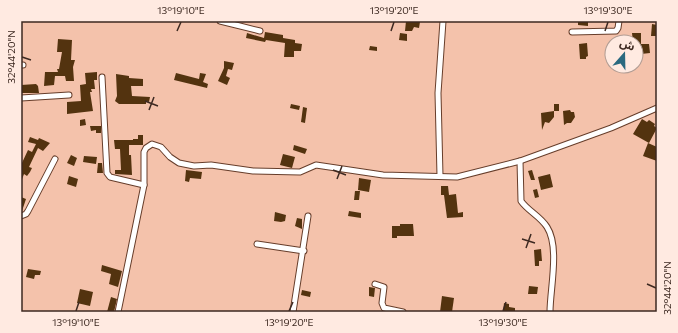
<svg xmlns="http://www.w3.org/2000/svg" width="678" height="333" viewBox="0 0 678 333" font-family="Commissioner,'Noto Sans Arabic',sans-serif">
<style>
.building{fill:#53330f}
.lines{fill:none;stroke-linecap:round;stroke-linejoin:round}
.minor-casing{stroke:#663d2a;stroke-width:7}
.minor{stroke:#fff;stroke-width:5}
.ticks{fill:none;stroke:#3d2921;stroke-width:1.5}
.neatline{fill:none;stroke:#3d2921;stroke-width:1.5}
.ticks-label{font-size:10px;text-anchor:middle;fill:#3d2921}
</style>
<rect width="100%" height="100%" fill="#f4c2ab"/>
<g class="building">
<polygon points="406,21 420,22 419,28 414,27 412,31 405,31"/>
<polygon points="578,21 588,21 588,26 578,25"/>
<polygon points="652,24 657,25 657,36 651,36"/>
<polygon points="265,32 283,35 283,38 295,40 295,43 302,44 301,51 294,51 294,57 284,57 285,43 266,40 265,42 246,38 247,33 264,38"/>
<polygon points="400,33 407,34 407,41 399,40"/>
<polygon points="632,33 641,33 641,44 649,44 650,53 641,54 641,51 636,51 636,42 633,42"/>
<polygon points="58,39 72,40 71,60 75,60 73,67 74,81 66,81 65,76 55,76 54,85 44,86 45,72 58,72 57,69 59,69 62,52 57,52"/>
<polygon points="587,43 588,56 586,57 586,59 580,59 579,44"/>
<polygon points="370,46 377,47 377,51 369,50"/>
<polygon points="224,61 234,63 232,70 228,69 226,76 230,78 227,85 218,81 224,68"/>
<polygon points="97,72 97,80 94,80 95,89 91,89 92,92 90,92 93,111 67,114 67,102 81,101 80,85 86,84 85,73"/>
<polygon points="176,73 199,79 200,73 206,74 203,82 208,84 207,88 174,80"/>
<polygon points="116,74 129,76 129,78 143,79 143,86 131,86 132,96 150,97 149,102 146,101 146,104 119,104 115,101 117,96"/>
<polygon points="36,84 38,86 39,93 21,93 21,85"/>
<polygon points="291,104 300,106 299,110 290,108"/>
<rect x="554" y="104" width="5" height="7"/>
<polygon points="303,107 307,108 305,123 301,122"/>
<polygon points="570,110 571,112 574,112 575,117 571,123 567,123 564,125 563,111"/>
<polygon points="554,111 554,117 549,123 545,122 542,130 541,113"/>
<polygon points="85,119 86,125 80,126 80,120"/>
<polygon points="642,119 647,122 649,120 655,124 654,126 657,128 649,143 633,134"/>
<polygon points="90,126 101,126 101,133 96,133 96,130 91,131"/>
<polygon points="138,135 143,135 143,145 129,145 129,155 131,155 132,175 115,174 115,170 121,170 120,149 115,149 114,140 133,140 133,139 138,139"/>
<polygon points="30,137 38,140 39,138 50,143 43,151 38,148 29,167 32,168 30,172 27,176 24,174 21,182 21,165 28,150 32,152 36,144 28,142"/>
<polygon points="648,143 657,147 657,161 643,156"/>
<polygon points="294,145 307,149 305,154 293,150"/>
<polygon points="283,154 295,157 292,168 280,165"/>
<polygon points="71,155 77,158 74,166 67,163"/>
<polygon points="84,156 97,157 96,164 83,162"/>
<polygon points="98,163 102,163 103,173 97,173"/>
<polygon points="186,170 202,172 201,179 190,178 189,182 185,181"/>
<polygon points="532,170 535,180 531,180 528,171"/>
<polygon points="550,174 553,187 541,190 538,177"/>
<polygon points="69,176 78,179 76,187 67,184"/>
<polygon points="359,178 371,180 369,192 358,190"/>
<polygon points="441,186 448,186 449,195 456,194 458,213 463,212 463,217 447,218 444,195 441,195"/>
<polygon points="537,189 539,197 535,198 533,190"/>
<polygon points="355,191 360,191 359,200 354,200"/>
<polygon points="21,197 26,199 22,211 21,211"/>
<polygon points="349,211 361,213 361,218 348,216"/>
<polygon points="275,212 286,215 285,221 281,222 274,221"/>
<polygon points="297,218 302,219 302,229 295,226"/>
<polygon points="400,224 413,224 414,236 397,236 397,238 392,238 392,226 400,226"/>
<polygon points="541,249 542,261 539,261 539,266 535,266 534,250"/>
<polygon points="102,265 122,271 118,287 109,284 111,274 101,271"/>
<polygon points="28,269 41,271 40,275 35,275 34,279 26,277"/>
<polygon points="529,286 538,287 537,294 528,294"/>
<polygon points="369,287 375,288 374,297 369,296"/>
<polygon points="80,289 93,292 90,306 77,303"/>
<polygon points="302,290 311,292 310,297 301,295"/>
<polygon points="442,296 454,298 452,312 440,312"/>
<polygon points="111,297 117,299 114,312 107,312"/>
<polygon points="504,303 509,304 509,307 515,308 515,312 503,312"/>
</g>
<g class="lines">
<g class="minor-casing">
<g id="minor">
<polyline points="220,21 260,31"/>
<polyline points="572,32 616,31 618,28 619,21"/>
<polyline points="21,65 23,65"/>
<polyline points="102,77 107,173 110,177 144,185 118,312"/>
<polyline points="21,98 69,95"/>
<path d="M520 161 521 201C528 211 540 216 547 227 560 247 550 289 550 312"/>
<polyline points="440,176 438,93 443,21"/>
<polyline points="144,185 144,152 146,148 152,144 161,147 170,157 179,163 194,166 211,165 253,171 300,172 316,165 383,175 457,177 520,161 611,128 657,108"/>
<polyline points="21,216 26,214 28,211 55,159"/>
<polyline points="257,244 304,251"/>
<polyline points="375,284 384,287 382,303 384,308 403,312"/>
<polyline points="293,312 308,216"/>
</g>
</g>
<use href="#minor" class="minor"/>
</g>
<path class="ticks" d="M177 31 181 22M391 31 394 22M605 31 608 22M22 57 31 60M145 101 158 106M149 110 154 97M333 170 346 175M337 179 342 166M522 239 535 243M526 248 531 234M647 284 656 288M76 311 79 302M289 311 293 302M503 311 506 302"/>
<rect width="678" height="333" fill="none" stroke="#ffeae1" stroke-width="44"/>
<g transform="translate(624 54) rotate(20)"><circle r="19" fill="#ffeae1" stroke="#b19d94"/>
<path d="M0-3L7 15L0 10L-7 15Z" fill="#2b697f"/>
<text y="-6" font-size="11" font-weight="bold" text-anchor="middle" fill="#3d2921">ش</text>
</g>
<rect x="22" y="22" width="634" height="289" class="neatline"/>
<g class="ticks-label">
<text x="181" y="14">13°19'10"E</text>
<text x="394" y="14">13°19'20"E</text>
<text x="608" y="14">13°19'30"E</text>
<text transform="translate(11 57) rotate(-90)" y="4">32°44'20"N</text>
<text transform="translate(667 288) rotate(-90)" y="4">32°44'20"N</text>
<text x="76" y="326">13°19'10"E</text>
<text x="289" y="326">13°19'20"E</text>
<text x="503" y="326">13°19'30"E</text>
</g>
</svg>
